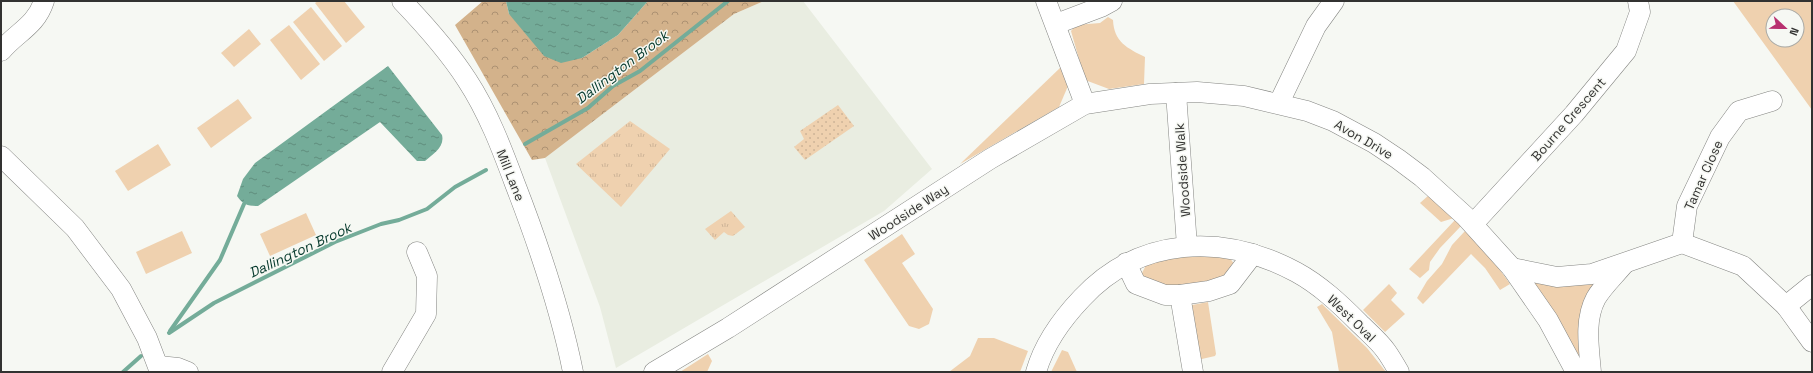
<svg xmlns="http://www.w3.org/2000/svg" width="1813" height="373" viewBox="0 0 1813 373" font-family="'Space Grotesk',sans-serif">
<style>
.built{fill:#e9ede1}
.grass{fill:#efd1af;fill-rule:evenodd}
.forest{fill:url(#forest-crowns)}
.park{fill:url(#park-tufts)}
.garden{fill:url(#garden-dots)}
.water{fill:url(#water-ripples)}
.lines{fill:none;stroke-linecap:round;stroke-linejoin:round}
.stream{stroke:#74ac99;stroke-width:4}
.minor-casing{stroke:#848582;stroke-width:21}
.minor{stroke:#fff;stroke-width:20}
.labels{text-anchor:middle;stroke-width:3;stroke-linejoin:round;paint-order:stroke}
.street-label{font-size:13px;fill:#323231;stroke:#f6f8f3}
.water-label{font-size:14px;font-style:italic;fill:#03372a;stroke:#f6f8f3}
</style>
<defs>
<pattern id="forest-crowns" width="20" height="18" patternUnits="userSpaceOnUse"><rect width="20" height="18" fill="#d3b28b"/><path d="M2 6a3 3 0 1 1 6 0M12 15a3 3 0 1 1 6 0" fill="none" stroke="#ac9172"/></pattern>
<pattern id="park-tufts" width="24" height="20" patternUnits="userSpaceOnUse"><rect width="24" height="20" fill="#efd1af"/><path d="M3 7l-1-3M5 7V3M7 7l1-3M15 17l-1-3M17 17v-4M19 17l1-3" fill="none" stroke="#cdb497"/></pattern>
<pattern id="garden-dots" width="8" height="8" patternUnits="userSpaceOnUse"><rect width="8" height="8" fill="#efd1af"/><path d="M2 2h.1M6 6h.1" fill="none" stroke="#cdb497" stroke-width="1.8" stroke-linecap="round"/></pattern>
<pattern id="water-ripples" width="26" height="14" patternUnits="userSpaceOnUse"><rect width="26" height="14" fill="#74ac99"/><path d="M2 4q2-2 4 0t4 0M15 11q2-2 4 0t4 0" fill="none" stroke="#608d7d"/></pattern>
</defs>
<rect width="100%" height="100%" fill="#f6f8f3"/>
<polygon class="built" points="764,1 803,1 932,169 884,211 616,368 600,307 545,158 734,14"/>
<g class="grass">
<polygon points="318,1 344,1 365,27 346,43 315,3"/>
<path d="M1733 1H1812V110ZM1773 16H1797V40H1773Z"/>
<polygon points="311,7 342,46 324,61 293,22"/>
<path d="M1108 17 1113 20C1114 42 1127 48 1145 57L1144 84 1109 89 1085 80 1071 31 1076 25 1100 23Z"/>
<polygon points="289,25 320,64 301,80 270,40"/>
<polygon points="249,29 261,44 234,67 221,53"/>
<polygon points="1061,67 1068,86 1059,107 960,164"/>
<polygon points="238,99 252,118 211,148 197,128"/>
<polygon points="158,144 171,165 128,191 115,171"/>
<polygon points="1429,195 1454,218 1441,222 1420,203"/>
<polygon points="306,213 316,235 270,256 260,234"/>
<polygon points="1455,220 1461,226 1440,248 1430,262 1429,270 1420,278 1409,269"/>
<polygon points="182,231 192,253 146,274 136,252"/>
<polygon points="1465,231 1488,253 1510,284 1500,290 1485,268 1471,254 1423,304 1417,298 1427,281 1442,264 1452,245"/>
<polygon points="902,234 915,254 902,263 933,309 929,324 919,329 909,326 864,260"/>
<polygon points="1194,253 1230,258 1234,264 1230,277 1174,290 1145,282 1142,273 1147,263"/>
<polygon points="1599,280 1587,372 1529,282"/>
<polygon points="1389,284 1397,293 1391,300 1405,314 1385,332 1363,310"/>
<polygon points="1208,302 1216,354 1215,356 1193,361 1187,306"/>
<polygon points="1322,304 1367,348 1386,372 1339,372 1332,332 1317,307"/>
<polygon points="978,338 994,338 1028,351 1020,372 949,372 970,356"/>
<polygon points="1062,350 1068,352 1077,372 1051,372"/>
<polygon points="708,354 712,361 707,372 680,372"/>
</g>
<polygon class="forest" points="483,1 506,1 509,14 582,58 618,35 648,1 764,1 734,14 545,158 532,160 455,25"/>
<g class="park">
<polygon points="630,121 670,149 621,207 576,164"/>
<polygon points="731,211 745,227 733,236 728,235 724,232 715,240 705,229"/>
</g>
<polygon class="garden" points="838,105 854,126 805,160 794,147 804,139 800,131"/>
<g class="water">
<polygon points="506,1 648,1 618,35 582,58 561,63 544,56 509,14"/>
<path d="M388 66 442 135C445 147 433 154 425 161H417L380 122 258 206C248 206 243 205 237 196L243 179 255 163Z"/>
</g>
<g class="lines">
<g class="stream">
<polyline points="525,144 588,108 613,86 640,71 728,1"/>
<polyline points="170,331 220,260 244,204"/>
<polyline points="169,333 214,303 335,242 381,224 399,220 427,209 455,187 486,170"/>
<polyline points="123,372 141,356"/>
</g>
<g class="minor-casing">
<g id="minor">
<path d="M402 1C425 25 449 52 467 80 488 112 502 149 515 184 539 246 560 307 573 372"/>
<polyline points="1046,1 1085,104"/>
<polyline points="1056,24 1101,7 1112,1"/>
<path d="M1 51C17 32 36 26 44 1"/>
<polyline points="1176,93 1187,246"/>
<polyline points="1279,103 1316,26 1334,1"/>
<polyline points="1,156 75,228 121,289 147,338 160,372"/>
<polyline points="1473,224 1574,114 1626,51 1640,12 1638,1"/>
<polyline points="1682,243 1687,206 1720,137 1739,111 1772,101"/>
<polyline points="1682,243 1743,266 1786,306 1812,342"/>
<polyline points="1126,263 1136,284 1165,295 1180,295 1209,291 1230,284 1253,254"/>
<polyline points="1512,268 1557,277 1592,274 1682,243"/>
<polyline points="1180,295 1193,372"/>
<polyline points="1786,306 1812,285"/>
<polyline points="159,366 178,368 188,372"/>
<polyline points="392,372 426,314 427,276 417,252"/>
<polyline points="654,372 728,328 990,159 1085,104 1150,94 1197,92 1244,96 1307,111 1333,121 1374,143 1398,159 1422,177 1465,216 1512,268 1548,320 1576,372"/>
<path d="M1036 372C1044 344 1062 319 1082 298 1140 236 1223 233 1296 272 1320 285 1340 304 1359 323 1368 332 1379 341 1386 351 1391 358 1395 365 1399 372"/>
<path d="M1591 372C1589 348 1584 320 1596 298 1603 286 1615 275 1624 264"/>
</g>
</g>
<use href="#minor" class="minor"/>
</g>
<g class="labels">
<g class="street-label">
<text transform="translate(1568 119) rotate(-49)" y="5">Bourne Crescent</text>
<text transform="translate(1364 139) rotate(30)" y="5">Avon Drive</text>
<text transform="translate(1182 170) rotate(-94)" y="5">Woodside Walk</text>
<text transform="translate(511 175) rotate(68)" y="5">Mill Lane</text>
<text transform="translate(1703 175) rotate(-66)" y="5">Tamar Close</text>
<text transform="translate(908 212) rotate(-33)" y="5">Woodside Way</text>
<text transform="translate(1352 318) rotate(44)" y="5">West Oval</text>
</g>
<g class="water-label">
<text transform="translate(622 67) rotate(-37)" y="5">Dallington Brook</text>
<text transform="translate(300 250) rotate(-25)" y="5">Dallington Brook</text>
</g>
</g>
<rect width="1813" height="373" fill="none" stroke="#323231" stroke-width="4"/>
<g transform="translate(1785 28) rotate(112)"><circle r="19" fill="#f6f8f3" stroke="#a8a9a5"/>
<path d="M0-3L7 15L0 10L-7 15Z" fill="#b8306f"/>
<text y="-6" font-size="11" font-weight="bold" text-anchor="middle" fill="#323231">N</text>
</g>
</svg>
